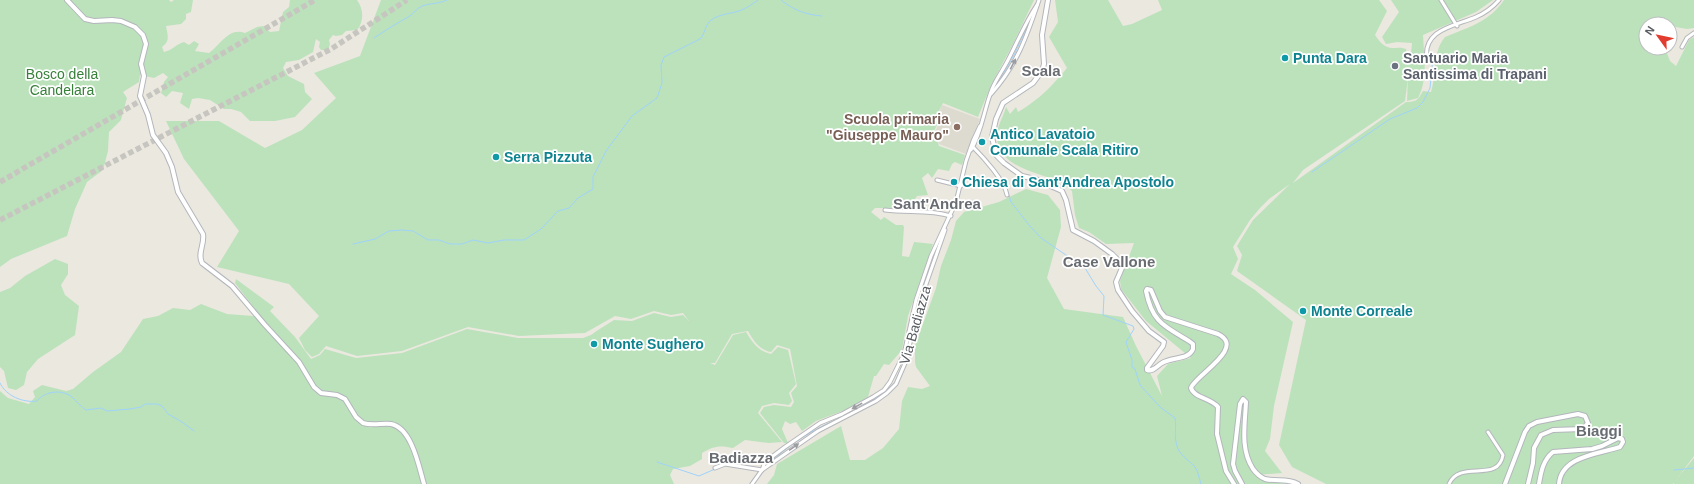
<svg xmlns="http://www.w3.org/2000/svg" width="1694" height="484" viewBox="0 0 1694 484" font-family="Helvetica,sans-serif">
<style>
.education{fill:#dddad0}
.green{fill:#bce2bc}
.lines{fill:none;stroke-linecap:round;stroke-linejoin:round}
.stream{stroke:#9fd3fb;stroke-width:1}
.highway-tunnel{stroke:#c6c5bf;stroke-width:5.5;stroke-dasharray:5.5 3;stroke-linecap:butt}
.street-casing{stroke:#b5b7bc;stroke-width:5}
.secondary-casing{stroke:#b3b6bc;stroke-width:6}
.street{stroke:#fff;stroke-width:3}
.secondary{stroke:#fff;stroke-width:4}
.oneway{fill:#9b9da0}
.culture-dot{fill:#0f9aa8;stroke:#fff;stroke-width:1.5}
.worship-dot{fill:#6b7280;stroke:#fff;stroke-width:1.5}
.education-dot{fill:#8d6e63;stroke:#fff;stroke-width:1.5}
.labels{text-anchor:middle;stroke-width:3.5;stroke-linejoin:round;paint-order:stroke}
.culture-label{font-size:14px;font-weight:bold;fill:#0d838f;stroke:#fff;text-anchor:start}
.worship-label{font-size:14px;font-weight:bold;fill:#5b616d;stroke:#fff;text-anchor:start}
.park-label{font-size:14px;fill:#37803a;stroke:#fff}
.education-label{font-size:14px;font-weight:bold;fill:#785e54;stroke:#fff;text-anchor:end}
.street-label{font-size:14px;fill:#585c60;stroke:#fff}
.neighbourhood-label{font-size:15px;font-weight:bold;fill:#696d72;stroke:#fff}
</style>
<rect width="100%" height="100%" fill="#ebe8df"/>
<polygon class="education" points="942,105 980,119 966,154 939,144 935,132 939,123 936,120"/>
<g class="green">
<path d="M0 0H169L171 2 174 0H193L191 12 186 14V19L181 24 166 26C168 36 170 41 162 47L164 52C173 50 176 44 184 42L189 45 194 41 199 44 195 51 209 53C221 44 229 27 245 33L257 27 263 26 270 32 279 31 283 12 289 7 290 0H357C364 10 364 21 357 30L346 31 342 35 336 36 333 35 329 40 330 44 328 50H321L319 47 320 42 316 39 313 52 299 60 286 62 283 68 288 76 304 84 305 92 312 99 295 117 275 121H250L241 112 231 109H224L210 100 198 98 192 99 189 109 180 103 183 93 172 91 166 97 161 93 164 82 168 77 163 73 154 78 140 75 139 82 123 92 127 98 121 120 109 132 108 151 103 170 87 182 75 209 67 236 11 259 0 267Z"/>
<path d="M381 0H1034L1013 44 991 85 978 117 943 103 935 119 938 123 934 131 939 146 965 155 962 165 955 162 952 164 949 171 938 169 932 178 928 173 922 178 928 195 917 196 911 205 901 202 896 203 894 208H875L871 212 881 220 884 217 896 225H903L904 227 902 256 909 257 914 242 933 244 908 316 902 350 889 365 884 364 876 376H874L868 397 845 410 816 421 802 431 796 422 790 424 785 421 782 429 788 443H784L760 413 764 407 774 405 791 407 794 402 791 393 797 386 790 349 777 345 771 352C758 349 754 341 748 331L732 334 715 363H710L715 365 733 335 746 332C753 343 758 351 771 354L778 347 788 350 796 384 789 393 792 401 789 405 774 403 762 406 758 413 782 442 769 443 745 440 733 448C720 445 713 446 702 453V459L690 466 673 469 670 475 674 484H0V391L8 398 29 404 35 397 33 391 42 385 66 391 73 389 93 372 121 352 143 319 158 316 173 308 190 310 201 304 227 314 253 316 257 312 235 283 236 279 274 307 270 311 295 337 311 359 320 355 325 349 356 358 402 353 467 329 518 338H583L591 335 598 330 614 320 632 321 654 313 671 317 683 315 689 321 683 313 671 315 654 311 631 319 615 316 585 333 519 336 468 327 402 351 357 356 326 346 319 354 312 357 305 350 299 338 319 316 289 284 217 267 239 231 184 159 166 121H219L265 148 302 130 336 98 314 73 360 56Z"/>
<path d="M1055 0H1108L1123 26 1132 24 1162 10 1158 0H1379L1387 11 1375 35C1379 41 1384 48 1393 48 1398 48 1400 47 1406 49L1410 64 1412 43 1397 42 1386 44 1382 37 1399 12 1391 0H1493L1476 12 1423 35C1424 56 1428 79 1418 98L1407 101 1408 78 1405 101 1303 170 1293 183 1406 102C1416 102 1418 100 1423 91L1431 92C1437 74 1432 52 1445 37 1469 27 1489 22 1504 0H1694V28L1687 29 1670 26V24H1646V48H1665L1670 61 1676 66 1689 40 1694 37V456L1673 484H1326L1292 467 1279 445 1306 320 1237 271 1242 255 1237 246 1253 220 1290 184 1269 199 1260 208 1250 220 1233 247 1238 259 1231 274 1255 290 1293 322 1274 406 1270 439 1265 451 1282 473 1255 475 1265 482 1292 484H767L774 475 777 464 841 426 850 460H865L883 448 899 429 902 401 908 387 922 389 930 386 916 367 915 362V346L936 288 941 266 951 240 956 221 964 212 999 202 1026 189 1048 195 1060 210 1061 227 1047 278 1064 309 1123 317 1136 346 1162 396 1157 376 1168 364 1191 358 1146 321 1121 289 1120 281 1134 243 1106 244 1089 232 1079 228 1075 215 1072 191C1068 188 1064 184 1060 182 1038 172 994 167 997 133 998 125 1004 115 1006 107L1010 114 1016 107 1018 112C1041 98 1050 88 1067 68L1049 37 1058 22Z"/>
<polygon points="55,259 68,264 68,274 61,285 65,295 79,306 75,335 38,359 27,372 24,385 16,390 8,388 4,371 0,367 0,292 10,288 25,276"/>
<polygon points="1694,458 1694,484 1674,484 1674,482"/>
</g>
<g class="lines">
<g class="stream">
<path d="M781 0C793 10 807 15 822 16"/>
<path d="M374 38C386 30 397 23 410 16 414 13 417 8 422 6 431 3 438 4 447 0"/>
<polyline points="998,83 1014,55 1031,19"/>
<polyline points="1312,172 1390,119 1417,108 1423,102 1430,88 1433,57"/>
<path d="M1008 192 1011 202 1029 225 1041 238 1085 268 1096 286 1104 296 1103 315 1133 326 1134 329 1126 342 1132 360V367L1135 369 1140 385 1160 407 1175 418C1177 427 1173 437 1178 449 1182 457 1189 460 1195 467 1198 471 1199 478 1201 484"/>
<path d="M353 244 375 239 389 231 402 230 413 231 428 240H439L450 244H462L473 240 488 243 504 240H524L541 229 558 211 569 208 578 198 593 189V177L606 151 632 116 657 98 662 83 661 65 664 57 700 39C705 34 705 25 711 20 720 14 729 14 739 11 746 9 752 4 758 0"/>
<polyline points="917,303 939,242"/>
<polyline points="912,329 913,318"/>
<path d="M0 383C6 396 23 403 37 401 45 391 62 389 72 397 77 402 81 407 86 410L101 408 107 411 130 409 141 407 145 404H157L162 406 168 414 182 422 194 431"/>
<polyline points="890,388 896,381"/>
<polyline points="859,408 887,391"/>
<polyline points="657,462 699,476 715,469"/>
<path d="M770 463C789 444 814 429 838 419"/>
<polyline points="1674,470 1694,468"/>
</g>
<g class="highway-tunnel">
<polyline points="0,182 315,0"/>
<polyline points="0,220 331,49 407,0"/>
</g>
<g class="street-casing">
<g id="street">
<polyline points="1441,0 1457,26"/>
<polyline points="1682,47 1687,38 1694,33"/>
<path d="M1427 60C1422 29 1455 26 1476 17 1485 13 1493 7 1499 0"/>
<path d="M991 94C1017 65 1027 36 1039 0"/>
<path d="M973 147C983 157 1005 181 1007 195"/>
<path d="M971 150C982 132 984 109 992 89 996 79 1003 70 1008 60 1018 41 1025 23 1037 5"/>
<polyline points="937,180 961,186"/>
<path d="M885 210C908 213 929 209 951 216"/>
<polyline points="715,468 725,464 762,470"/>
<polyline points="762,470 818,431 876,401 887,393 896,384 906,361 918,307 945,230"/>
<polyline points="752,484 762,470 765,462 785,447 820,423 842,414 873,397 884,390 890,382 904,354 916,300 931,256 956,202 966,161 973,141 980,126"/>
<path d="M1449 484C1460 459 1498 484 1503 455L1488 432"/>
</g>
</g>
<g class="secondary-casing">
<g id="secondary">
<path d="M67 0 85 19 94 21 112 20 121 21 135 27 143 35 146 44 141 64 144 76 140 96 148 115 153 135 166 153 172 167 178 192 203 234C205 244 197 253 202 263L232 286 265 325 299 362 314 387 321 393 337 395 345 399 356 417 363 423C372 426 382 423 391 424 412 428 419 467 424 484"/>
<path d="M1048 0 1042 35 1044 64 1042 71 1033 83 1003 103 996 119 992 137 996 155 1004 163 1022 176 1035 179 1062 191 1066 200 1073 230 1094 241 1112 254 1120 262 1122 268 1116 282 1118 290 1132 311 1149 331 1164 342 1163 346 1147 368V370C1153 372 1157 366 1162 363 1171 357 1189 360 1193 349V344L1189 341C1164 326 1152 322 1146 291L1147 289 1151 290 1160 311 1165 317 1218 334C1247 348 1194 376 1191 388 1194 398 1211 398 1218 407L1217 434 1226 471 1234 484"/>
<path d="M1242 484 1235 471 1233 464 1240 404 1243 399 1246 402C1245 425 1240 449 1253 469 1256 473 1260 477 1265 479 1277 482 1287 478 1298 484"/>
<polyline points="1505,484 1525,432 1529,426 1537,422 1578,414 1585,416 1588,423 1583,429 1553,430 1541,435 1534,448 1533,463 1528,484"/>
<path d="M1539 484C1541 472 1543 460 1553 452L1592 449 1602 446 1618 438 1622 439 1623 442 1620 447C1599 454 1561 456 1559 484"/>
</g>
</g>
<use href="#street" class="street"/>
<use href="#secondary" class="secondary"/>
</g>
<defs><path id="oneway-solid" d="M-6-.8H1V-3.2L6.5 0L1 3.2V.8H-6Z"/></defs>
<g class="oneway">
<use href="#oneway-solid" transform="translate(1013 64) rotate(-63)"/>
<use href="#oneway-solid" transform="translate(857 406) rotate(151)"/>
<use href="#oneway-solid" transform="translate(794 447) rotate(-35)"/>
</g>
<g class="culture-dot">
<circle cx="1285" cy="58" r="4"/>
<circle cx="982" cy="142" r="4"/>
<circle cx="496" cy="157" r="4"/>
<circle cx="954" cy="182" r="4"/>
<circle cx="1303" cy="311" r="4"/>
<circle cx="594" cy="344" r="4"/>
</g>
<circle class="worship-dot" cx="1395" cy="66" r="4"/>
<circle class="education-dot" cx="957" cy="127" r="4"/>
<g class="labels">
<g class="culture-label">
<text x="1293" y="63">Punta Dara</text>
<text x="990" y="139">Antico Lavatoio<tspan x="990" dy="16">Comunale Scala Ritiro</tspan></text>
<text x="504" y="162">Serra Pizzuta</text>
<text x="962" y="187">Chiesa di Sant'Andrea Apostolo</text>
<text x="1311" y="316">Monte Correale</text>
<text x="602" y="349">Monte Sughero</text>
</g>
<g class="worship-label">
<text x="1403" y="63">Santuario Maria<tspan x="1403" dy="16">Santissima di Trapani</tspan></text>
</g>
<g class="park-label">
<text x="62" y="79">Bosco della<tspan x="62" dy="16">Candelara</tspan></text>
</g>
<g class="education-label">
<text x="949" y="124">Scuola primaria<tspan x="949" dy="16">"Giuseppe Mauro"</tspan></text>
</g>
<g class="street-label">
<text transform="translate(915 325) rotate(-74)" y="5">Via Badiazza</text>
</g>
<g class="neighbourhood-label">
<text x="1041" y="76">Scala</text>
<text x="937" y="209">Sant'Andrea</text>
<text x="1109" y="267">Case Vallone</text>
<text x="1599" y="436">Biaggi</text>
<text x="741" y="463">Badiazza</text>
</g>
</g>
<g transform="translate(1658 36) rotate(303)"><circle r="19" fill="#ffffff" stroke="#bcbebf"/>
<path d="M0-3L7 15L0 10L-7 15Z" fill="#e13c2f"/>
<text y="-6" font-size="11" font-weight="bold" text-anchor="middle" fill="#585c60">N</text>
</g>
</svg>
